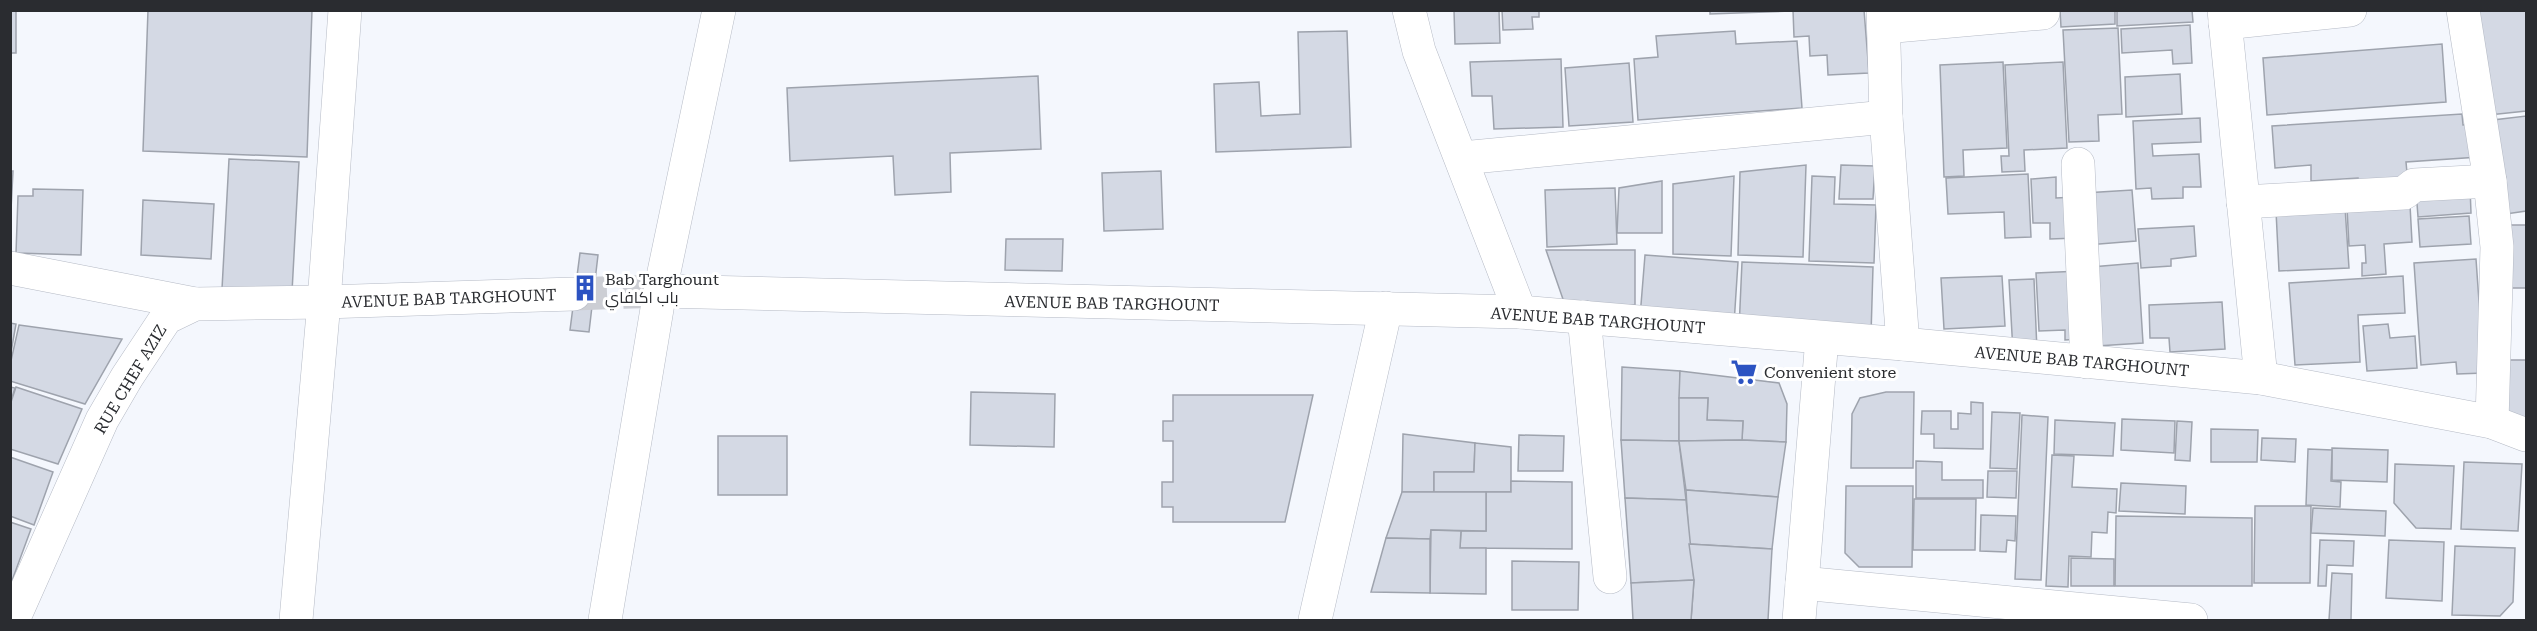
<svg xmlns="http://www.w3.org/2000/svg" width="2537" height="631" viewBox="0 0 2537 631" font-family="'Roboto Serif',Cairo,serif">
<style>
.building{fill:#d4d9e4;stroke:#9ea3ad;stroke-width:1.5}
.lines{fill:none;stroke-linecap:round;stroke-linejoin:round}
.secondary-tunnel{stroke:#ccced4;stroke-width:33;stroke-dasharray:33 16;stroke-linecap:butt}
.street-casing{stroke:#b5bac5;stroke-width:34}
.secondary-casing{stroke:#b5bac5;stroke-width:34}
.street{stroke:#fff;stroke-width:33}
.secondary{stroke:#fff;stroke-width:33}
.labels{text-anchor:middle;stroke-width:6;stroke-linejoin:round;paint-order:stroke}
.poi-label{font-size:16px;fill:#2a2c30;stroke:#fff;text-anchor:start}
.street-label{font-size:16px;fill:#2a2c30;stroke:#fff}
</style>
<rect width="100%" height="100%" fill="#f4f7fd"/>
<g class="building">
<rect x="10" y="10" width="6" height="43"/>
<polygon points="148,10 312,10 307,157 143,151"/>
<polygon points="1454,10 1499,10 1500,43 1455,44"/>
<polygon points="1502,10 1539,10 1539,17 1532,17 1533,29 1503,30"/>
<polygon points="1710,10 1790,10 1790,11 1710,14"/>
<polygon points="1793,10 1864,10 1869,73 1828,75 1827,55 1810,56 1809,36 1794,37"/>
<polygon points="2060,10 2115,10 2115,24 2061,27"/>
<polygon points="2117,10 2192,10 2193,22 2117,26"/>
<polygon points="2476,10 2526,10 2526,111 2489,115"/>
<polygon points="2190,25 2192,63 2173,64 2172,50 2122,53 2121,29"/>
<polygon points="2118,28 2122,114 2098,115 2099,141 2069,142 2063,30"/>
<polygon points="1347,31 1351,147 1216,152 1214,84 1259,82 1261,116 1300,114 1298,32"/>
<polygon points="1735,31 1736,44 1797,41 1802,108 1638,120 1634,59 1658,57 1656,36"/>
<polygon points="2442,44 2446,102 2267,115 2263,58"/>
<polygon points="1561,59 1563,127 1494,129 1492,96 1472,96 1470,62"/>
<polygon points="2003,62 2007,148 1963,150 1964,176 1944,177 1940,65"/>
<polygon points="2063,62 2067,148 2024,150 2025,171 2002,172 2001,156 2009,156 2005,65"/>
<polygon points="1629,63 1633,122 1569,126 1565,68"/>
<polygon points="2180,74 2182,114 2126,117 2125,77"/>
<polygon points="1038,76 1041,149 950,153 951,192 895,195 893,156 790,161 787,88"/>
<polygon points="2462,114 2463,125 2477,124 2479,157 2406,162 2408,184 2358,187 2358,178 2311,181 2311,165 2275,168 2272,126"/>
<polygon points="2526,116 2526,211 2506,214 2493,120"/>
<polygon points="2200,118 2201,142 2152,144 2153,156 2199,154 2201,187 2183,187 2183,198 2152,199 2151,188 2136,189 2133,121"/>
<polygon points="229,159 299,162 292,292 222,289"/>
<polygon points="1806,165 1803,257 1738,255 1740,172"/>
<polygon points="1841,165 1875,166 1873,199 1839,199"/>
<polygon points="10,171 13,171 10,229"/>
<polygon points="1161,171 1163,229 1104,231 1102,173"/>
<polygon points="2028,174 2031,237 2005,238 2004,212 1948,214 1946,178"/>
<polygon points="1734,176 1731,256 1673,254 1673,184"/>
<polygon points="1812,176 1835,177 1834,204 1876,205 1874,263 1809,261"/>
<polygon points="2056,177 2056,198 2075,197 2077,238 2050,239 2050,223 2033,223 2031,179"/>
<polygon points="1662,181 1662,233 1617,233 1619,188"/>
<polygon points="2470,187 2471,213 2418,217 2416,190"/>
<polygon points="1615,188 1617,244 1547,247 1545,190"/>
<polygon points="33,189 83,190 81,255 16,253 18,196 33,196"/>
<polygon points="2132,190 2136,241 2087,245 2084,193"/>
<polygon points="143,200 214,204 211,259 141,255"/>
<polygon points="2410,205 2412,242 2384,244 2386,274 2362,276 2362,263 2366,263 2365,245 2349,246 2347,208"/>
<polygon points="2345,207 2349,268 2279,271 2276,211"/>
<polygon points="2469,216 2471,244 2420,247 2418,219"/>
<polygon points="2505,225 2526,225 2526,288 2507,288"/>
<polygon points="2194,226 2196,256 2171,259 2171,266 2141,268 2138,229"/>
<polygon points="1006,239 1063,239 1062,271 1005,270"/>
<polygon points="1546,250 1635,250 1635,305 1565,305"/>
<polygon points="580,253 598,255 589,332 570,330"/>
<polygon points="1645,255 1738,262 1734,324 1640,317"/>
<polygon points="2476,259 2484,373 2457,374 2456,362 2421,365 2414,263"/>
<polygon points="1742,262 1873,267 1871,335 1739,329"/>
<polygon points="2138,263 2143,343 2097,346 2091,267"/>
<polygon points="2080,271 2082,339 2065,340 2065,330 2039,331 2036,273"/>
<polygon points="2002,276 2005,326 1944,329 1941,278"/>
<polygon points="2403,276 2405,313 2358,315 2360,362 2295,365 2289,283"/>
<polygon points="2034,279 2037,351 2013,352 2009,280"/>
<polygon points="2222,302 2225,349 2170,352 2169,338 2150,338 2149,305"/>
<polygon points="10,323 16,324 10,358"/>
<polygon points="2388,324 2390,338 2415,336 2417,368 2367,371 2363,326"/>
<polygon points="19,325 122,339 85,404 10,381 10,365"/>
<rect x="2504" y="360" width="22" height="59"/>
<polygon points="1622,367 1680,371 1679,441 1621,440"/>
<polygon points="1680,371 1779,383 1787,404 1786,442 1742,440 1743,421 1707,420 1708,398 1679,398"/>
<polygon points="10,387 15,388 10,404"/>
<polygon points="16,387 82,409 58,464 10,449 10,405"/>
<polygon points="971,392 1055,394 1054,447 970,445"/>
<polygon points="1886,392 1914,392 1913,468 1851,468 1852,414 1860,398"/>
<polygon points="1173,395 1313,395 1285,522 1173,522 1173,507 1162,507 1162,482 1173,482 1173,441 1163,441 1163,421 1173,421"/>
<polygon points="1679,398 1708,398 1707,420 1743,421 1742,440 1679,441"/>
<polygon points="1971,402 1983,403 1983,449 1934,448 1934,434 1921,434 1922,411 1951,411 1951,429 1958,429 1958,413 1971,414"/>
<polygon points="1992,412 2020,413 2017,469 1990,468"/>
<polygon points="2022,415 2048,417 2041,580 2015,579"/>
<polygon points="2122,419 2175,421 2174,453 2121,450"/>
<polygon points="2055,420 2115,423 2113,456 2054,454"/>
<polygon points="2177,421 2192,422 2190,461 2175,460"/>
<polygon points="2211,429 2258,430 2257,462 2211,462"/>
<polygon points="1403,434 1475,443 1474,472 1434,472 1434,492 1402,492"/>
<polygon points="1519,435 1564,436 1563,471 1518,471"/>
<rect x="718" y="436" width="69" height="59"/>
<polygon points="2262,438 2296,439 2295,462 2261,460"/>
<polygon points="1621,440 1679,441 1686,500 1625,498"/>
<polygon points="1742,440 1786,442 1778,497 1686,490 1679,441"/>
<polygon points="1475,443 1511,447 1511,492 1434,492 1434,472 1474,472"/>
<polygon points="2332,448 2388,450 2387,482 2332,480"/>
<polygon points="2308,449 2332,450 2331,481 2341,482 2340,507 2306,505"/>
<polygon points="2052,455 2074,456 2072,487 2117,489 2116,513 2108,512 2107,533 2092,532 2091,557 2069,556 2068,587 2046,586"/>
<polygon points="10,457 53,472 34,525 10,516"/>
<polygon points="1916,461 1942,462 1942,480 1983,480 1983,498 1916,498"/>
<polygon points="2464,462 2522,464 2518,531 2461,529"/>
<polygon points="2395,464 2454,466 2451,529 2416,528 2394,503"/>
<polygon points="1988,471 2017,471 2016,498 1987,497"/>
<polygon points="1511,481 1572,482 1572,549 1460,548 1461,531 1486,531 1486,492 1511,492"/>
<polygon points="2121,483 2186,486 2185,514 2119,511"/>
<polygon points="1846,486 1913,486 1912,567 1859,567 1845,553"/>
<polygon points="1686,490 1778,497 1772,549 1689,544"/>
<polygon points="1402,492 1486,492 1486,531 1431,530 1430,539 1386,538"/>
<polygon points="1625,498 1686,500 1694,580 1631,583"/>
<polygon points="1914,499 1976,499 1975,550 1913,550"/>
<polygon points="2255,506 2311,506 2310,583 2254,583"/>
<polygon points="2313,508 2386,511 2385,536 2311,533"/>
<polygon points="1981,515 2016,516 2015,541 2007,540 2006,552 1980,551"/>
<polygon points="2116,516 2252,518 2252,586 2115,586"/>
<polygon points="10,522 31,529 10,586"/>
<polygon points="1431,530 1461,531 1460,548 1486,548 1486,594 1430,593"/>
<polygon points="1386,538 1430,539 1430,593 1371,592"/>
<polygon points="2320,540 2354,541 2353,566 2327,565 2326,586 2318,586"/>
<polygon points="2389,540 2444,542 2442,601 2386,598"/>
<polygon points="1689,544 1772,549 1768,620 1691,620 1694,580"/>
<polygon points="2455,546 2515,548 2513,602 2500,616 2452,615"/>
<polygon points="2071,558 2114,559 2114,586 2071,586"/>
<polygon points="1512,561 1579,562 1578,610 1512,610"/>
<polygon points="2332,573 2352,574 2351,620 2329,620"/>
<polygon points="1694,580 1691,620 1633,620 1631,583"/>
</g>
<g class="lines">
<polyline class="secondary-tunnel" points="574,294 660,291"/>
<g class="street-casing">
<g id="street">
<polyline points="1409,10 1419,51 1520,312"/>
<polyline points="1883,10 1886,117 1903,344"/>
<polyline points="2224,10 2261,378"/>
<polyline points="2463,10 2490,181 2497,247 2492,422"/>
<polyline points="2225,23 2350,10"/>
<polyline points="1884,27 2043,13"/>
<polyline points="1462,158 1886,117"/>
<polyline points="2078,164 2087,362"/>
<polyline points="2243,202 2404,193 2414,185 2490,181"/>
<polyline points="10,268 195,304"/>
<polyline points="1584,317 1610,577"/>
<polyline points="1802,583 2191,620"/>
<polyline points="13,620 102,420 127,377 166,318 195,304 324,302"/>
<polyline points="605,620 660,291 719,10"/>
<polyline points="1315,620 1386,308"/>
<polyline points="1799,620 1822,338"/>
</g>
</g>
<g class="secondary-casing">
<g id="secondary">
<polyline points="660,291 1520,312 1903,344 2261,378 2492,422 2526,435"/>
<polyline points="324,302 574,294"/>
<polyline points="296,620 324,302 345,10"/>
</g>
</g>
<use href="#street" class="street"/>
<use href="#secondary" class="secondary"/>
</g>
<defs>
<g id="building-bare" transform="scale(2.07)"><path d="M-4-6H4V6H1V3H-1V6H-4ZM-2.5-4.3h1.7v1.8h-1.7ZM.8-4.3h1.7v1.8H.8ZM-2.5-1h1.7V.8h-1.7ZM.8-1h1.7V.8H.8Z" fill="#2c53c2" stroke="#fff" stroke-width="2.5" paint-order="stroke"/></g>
<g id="supermarket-bare" transform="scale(2.07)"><path d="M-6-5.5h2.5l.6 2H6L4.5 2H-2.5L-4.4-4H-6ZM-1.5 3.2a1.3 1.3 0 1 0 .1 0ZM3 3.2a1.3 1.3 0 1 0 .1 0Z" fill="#2c53c2" stroke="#fff" stroke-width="2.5" paint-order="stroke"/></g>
</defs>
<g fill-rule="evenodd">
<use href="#building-bare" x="585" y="288"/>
<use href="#supermarket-bare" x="1744" y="372"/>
</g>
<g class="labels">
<g class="poi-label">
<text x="605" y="285">Bab Targhount<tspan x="605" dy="18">باب اكافاي</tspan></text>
<text x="1764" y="378">Convenient store</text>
</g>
<g class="street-label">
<text transform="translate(449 298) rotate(-2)" y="6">AVENUE BAB TARGHOUNT</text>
<text transform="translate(1112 303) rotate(1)" y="6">AVENUE BAB TARGHOUNT</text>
<text transform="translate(1598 320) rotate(4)" y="6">AVENUE BAB TARGHOUNT</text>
<text transform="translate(2082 361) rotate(5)" y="6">AVENUE BAB TARGHOUNT</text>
<text transform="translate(130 379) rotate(-59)" y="6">RUE CHEF AZIZ</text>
</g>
</g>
<rect width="2537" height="631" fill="none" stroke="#2a2c30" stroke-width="24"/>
</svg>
